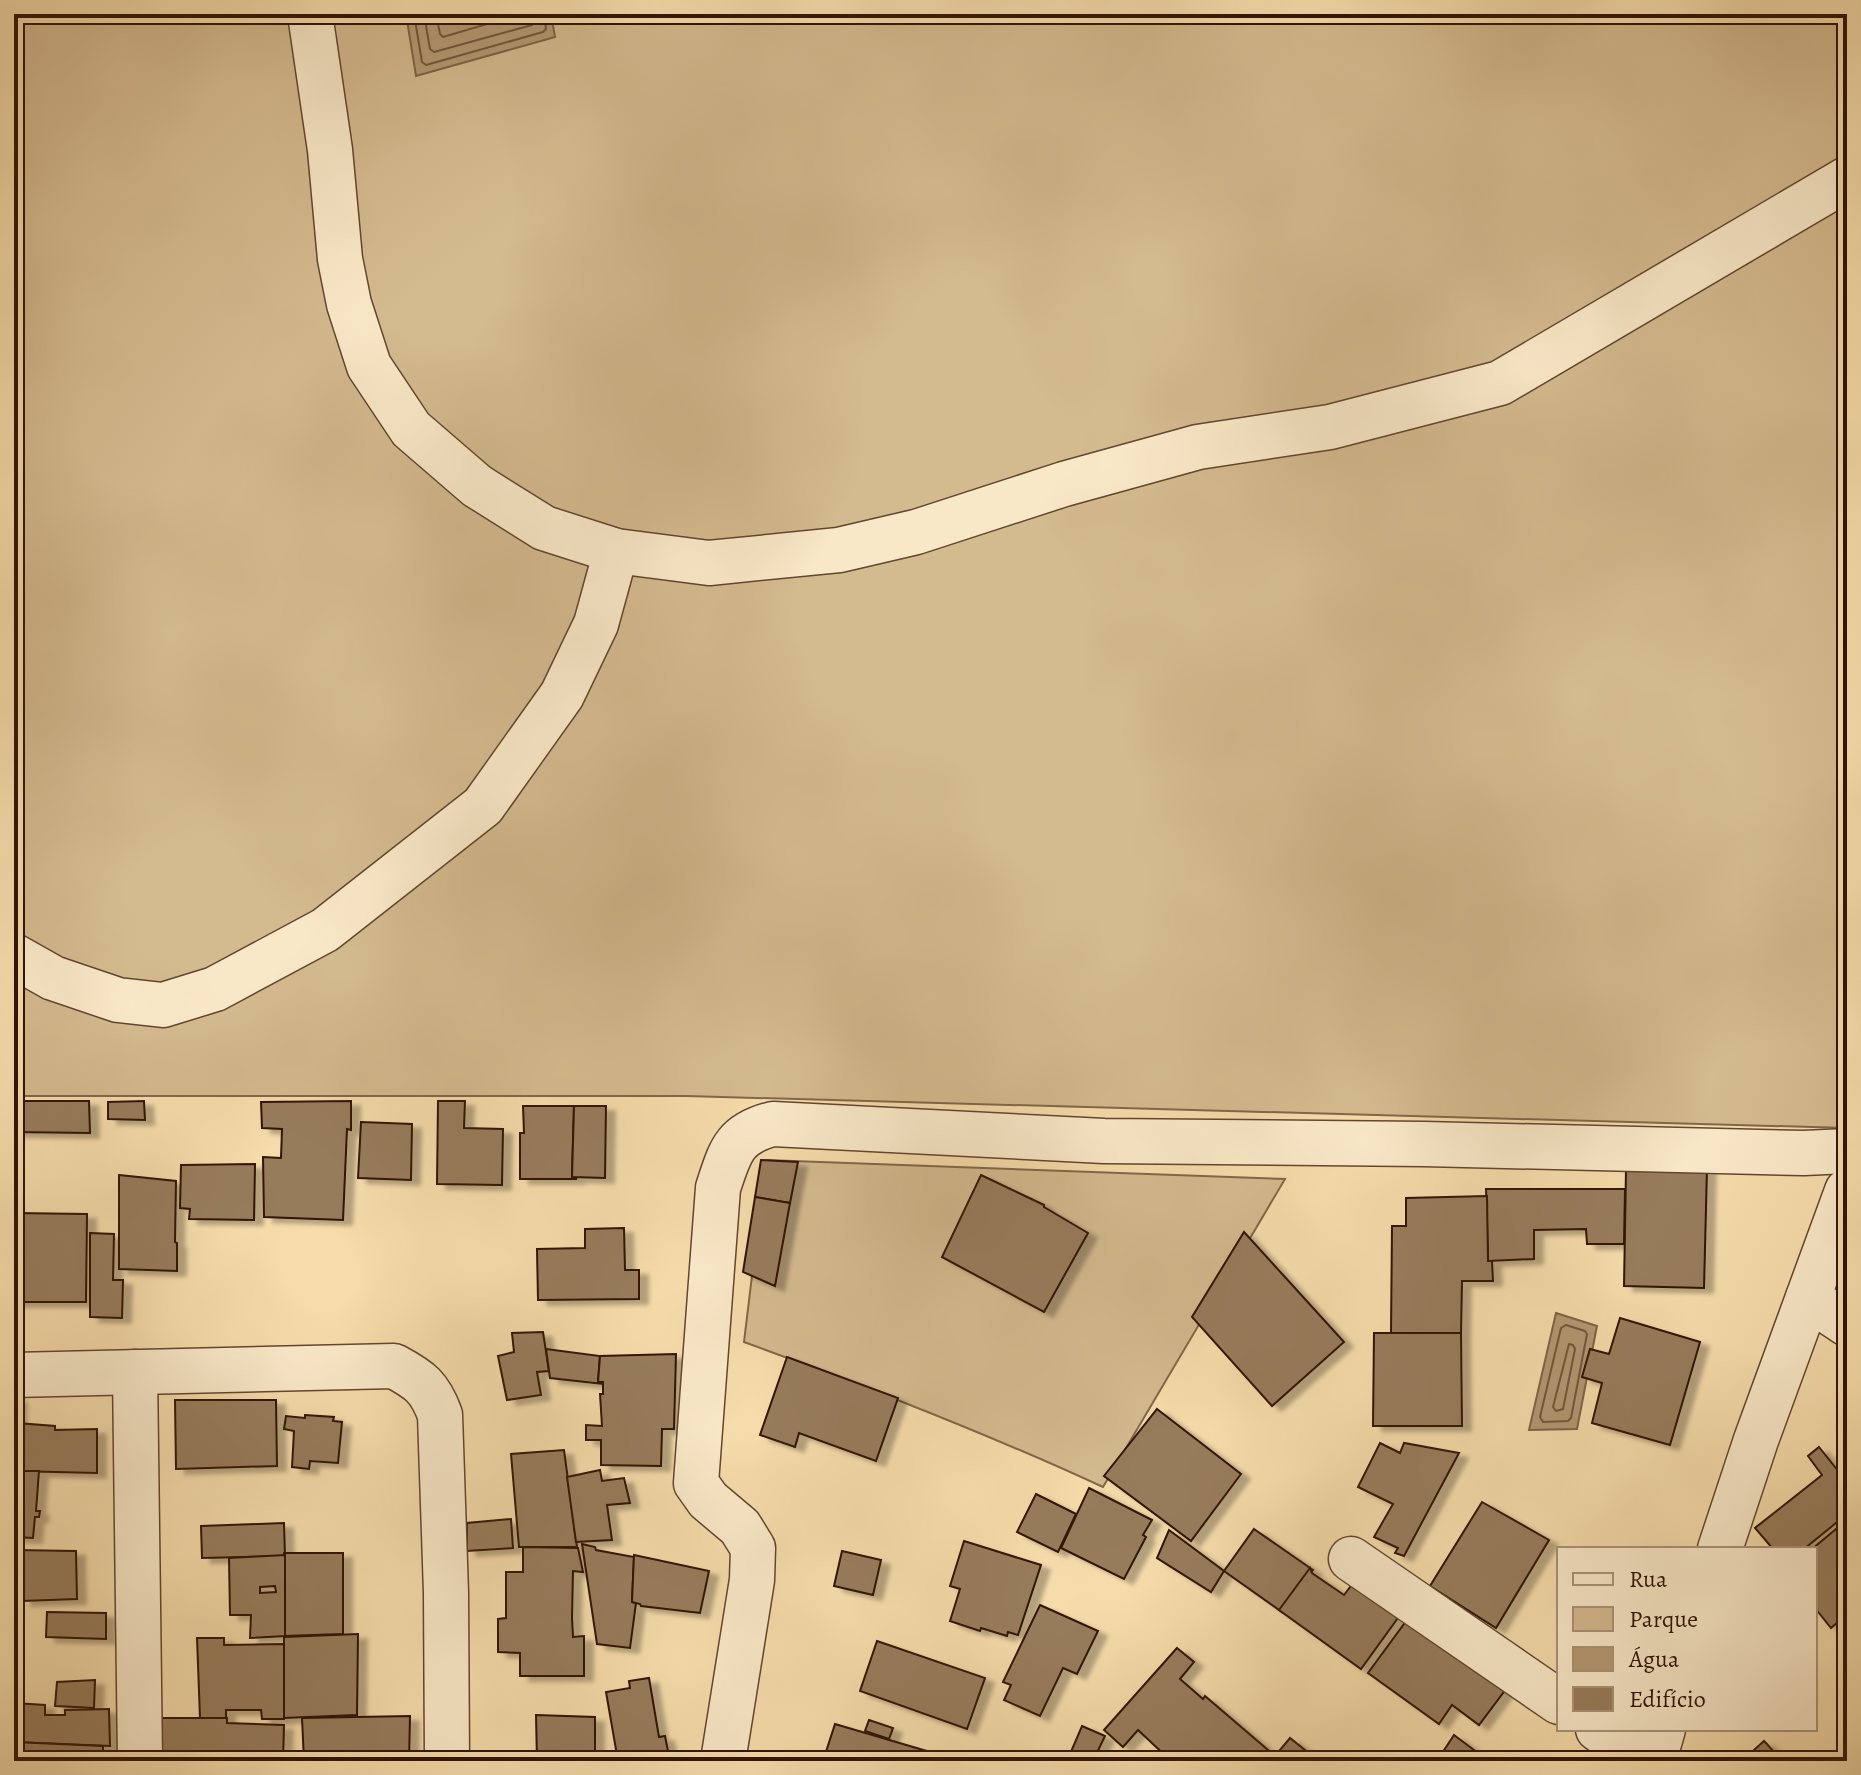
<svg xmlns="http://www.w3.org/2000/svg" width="1861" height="1775" viewBox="0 0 1861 1775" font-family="Alegreya,serif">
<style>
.green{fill:#d4ba8f;stroke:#82674a;stroke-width:2}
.water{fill:#b39873;stroke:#7f6347;stroke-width:2}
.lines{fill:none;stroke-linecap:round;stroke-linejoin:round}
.shore{stroke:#72563c;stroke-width:2}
.building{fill:#977c5c;stroke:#301406;stroke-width:2;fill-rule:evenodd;filter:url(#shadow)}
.minor-casing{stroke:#62462f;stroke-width:47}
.minor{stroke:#f9e8c8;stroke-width:44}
</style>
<defs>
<filter id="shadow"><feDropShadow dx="9" dy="5" stdDeviation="2" flood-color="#0004"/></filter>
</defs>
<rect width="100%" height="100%" fill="#f6dcab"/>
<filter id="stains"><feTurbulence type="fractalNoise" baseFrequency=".0025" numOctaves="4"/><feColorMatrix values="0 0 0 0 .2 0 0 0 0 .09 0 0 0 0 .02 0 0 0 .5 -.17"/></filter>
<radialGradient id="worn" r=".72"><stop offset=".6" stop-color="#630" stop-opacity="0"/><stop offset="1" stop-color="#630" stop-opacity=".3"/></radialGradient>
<g class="green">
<polygon points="14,14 1847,14 1847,1128 686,1096 14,1096"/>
<path d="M766 1160 1285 1179 1103 1487C986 1433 865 1386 744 1342Z"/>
</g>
<g class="water">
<polygon points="406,14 551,14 555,37 416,76"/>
<polygon points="1556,1313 1597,1326 1577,1429 1529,1430"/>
</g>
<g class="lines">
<g class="shore">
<polyline points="414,14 422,62 426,65 543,32 546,29 544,14"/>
<polyline points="424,14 430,49 434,52 532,25 534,14"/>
<polyline points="436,14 440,34 443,37 521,14"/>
<polygon points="1566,1325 1585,1331 1587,1334 1571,1418 1568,1421 1543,1422 1540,1417 1561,1328"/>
<polygon points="1569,1344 1573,1345 1575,1349 1563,1409 1556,1411 1553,1407"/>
</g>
</g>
<g class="building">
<polygon points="14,1101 89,1101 90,1133 14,1132"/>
<polygon points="144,1101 145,1120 108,1119 108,1102"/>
<polygon points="351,1101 351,1130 347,1129 343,1220 264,1217 263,1157 281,1158 282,1129 262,1128 261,1102"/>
<polygon points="438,1101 465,1101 464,1128 503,1129 502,1185 437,1184"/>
<polygon points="523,1106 574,1106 572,1177 577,1179 520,1179 520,1133 524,1133"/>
<polygon points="574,1106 606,1106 605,1178 572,1177"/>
<polygon points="361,1122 412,1124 411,1180 358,1178"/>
<polygon points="761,1160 798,1162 790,1203 755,1197"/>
<polygon points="255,1164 254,1220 189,1219 190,1209 180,1208 181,1165"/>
<polygon points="1707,1168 1704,1288 1624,1286 1626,1170"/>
<polygon points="119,1175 176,1181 175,1242 177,1243 177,1271 119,1269"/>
<polygon points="981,1175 1044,1205 1044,1207 1088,1233 1044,1312 942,1257"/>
<polygon points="1486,1189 1625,1189 1624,1244 1587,1244 1586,1229 1534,1230 1534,1259 1488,1261"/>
<polygon points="1487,1196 1488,1261 1492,1261 1493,1281 1462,1281 1461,1333 1391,1333 1392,1226 1406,1226 1406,1198"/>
<polygon points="755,1197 790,1203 775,1286 743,1272"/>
<polygon points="14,1213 87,1214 86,1302 14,1302"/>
<polygon points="624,1228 625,1270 639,1270 639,1299 538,1300 537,1249 585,1248 585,1229"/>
<polygon points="1244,1232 1344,1342 1272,1406 1192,1317"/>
<polygon points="90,1233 114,1234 113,1280 123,1280 122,1318 90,1317"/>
<polygon points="1620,1318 1700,1342 1670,1445 1592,1423 1602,1383 1582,1377 1590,1349 1609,1354"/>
<polygon points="543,1332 549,1371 537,1372 541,1395 507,1400 498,1356 514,1352 512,1333"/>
<polygon points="1374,1333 1461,1333 1462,1426 1373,1426"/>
<polygon points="546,1349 600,1356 598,1382 603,1382 603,1384 550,1378"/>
<polygon points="676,1354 674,1429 662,1429 661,1466 601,1465 601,1440 586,1440 586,1425 602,1426 600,1394 603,1394 603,1382 598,1382 600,1356"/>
<polygon points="787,1357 898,1398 876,1461 799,1433 795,1447 760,1435"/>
<polygon points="14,1398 18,1398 17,1423 55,1426 55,1430 97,1429 97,1473 14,1471"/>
<polygon points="175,1400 276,1400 277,1466 176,1469"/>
<polygon points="1157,1409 1241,1474 1191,1541 1104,1476"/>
<polygon points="305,1415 334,1417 333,1421 342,1422 338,1463 310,1461 309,1469 292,1467 294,1431 284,1429 286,1416 305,1418"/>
<polygon points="1380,1443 1400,1453 1404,1443 1459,1453 1404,1556 1395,1553 1398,1548 1374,1537 1393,1504 1358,1487"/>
<polygon points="1819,1447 1847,1482 1847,1514 1804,1549 1773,1549 1755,1528 1822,1475 1808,1456"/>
<polygon points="564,1450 577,1547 519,1547 511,1454"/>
<polygon points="600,1470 602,1481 624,1478 630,1503 607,1505 612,1540 576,1542 567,1477"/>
<polygon points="14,1471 39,1471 36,1511 40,1511 39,1517 35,1517 33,1538 14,1537"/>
<polygon points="1089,1488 1152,1520 1143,1535 1146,1537 1124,1579 1061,1548"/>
<polygon points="1036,1494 1076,1514 1058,1552 1017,1532"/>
<polygon points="1482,1502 1549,1540 1496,1628 1430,1586"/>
<polygon points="511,1519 513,1548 467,1551 467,1523"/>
<polygon points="1847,1520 1847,1614 1831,1628 1815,1608 1815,1549 1812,1549"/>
<polygon points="284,1523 285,1556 202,1558 201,1526"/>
<polygon points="1254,1529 1313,1570 1282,1612 1224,1571"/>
<polygon points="1169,1530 1224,1571 1211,1592 1157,1558"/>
<polygon points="964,1541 1041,1565 1018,1635 1008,1632 1007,1636 981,1628 980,1631 950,1621 960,1589 950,1586"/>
<polygon points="582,1544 595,1547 596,1550 634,1557 632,1602 636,1603 630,1648 597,1644"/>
<polygon points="523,1547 578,1548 583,1572 573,1571 572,1618 573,1637 584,1636 584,1676 520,1676 520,1653 498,1652 498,1619 506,1618 506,1572 523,1572"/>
<polygon points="14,1550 76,1551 77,1599 22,1601 22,1590 14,1590"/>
<polygon points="842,1551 881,1560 873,1595 834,1586"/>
<polygon points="284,1553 343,1553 343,1634 285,1636"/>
<path d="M285 1555V1636L250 1638 251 1615H230L229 1558ZM275 1586 276 1592 260 1593V1587Z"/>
<polygon points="634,1555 709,1571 700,1613 641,1606 640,1604 632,1602"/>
<polygon points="1310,1568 1312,1573 1344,1595 1363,1570 1408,1604 1361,1669 1279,1610"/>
<polygon points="1040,1605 1098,1631 1077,1674 1063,1668 1040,1716 1004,1700 1011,1685 1003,1682"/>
<polygon points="1415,1609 1512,1681 1479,1725 1452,1705 1439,1724 1368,1673"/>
<polygon points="47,1612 106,1613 106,1639 46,1637"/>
<polygon points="358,1634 357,1715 284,1718 284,1637"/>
<polygon points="197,1638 224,1638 224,1645 284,1644 284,1719 262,1719 261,1710 226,1710 226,1719 200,1718"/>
<polygon points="877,1641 985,1678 967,1729 860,1691"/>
<polygon points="1177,1648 1194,1662 1180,1679 1203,1699 1205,1696 1275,1756 1290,1738 1311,1755 1306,1761 1171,1761 1138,1730 1123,1747 1104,1730"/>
<polygon points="649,1678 659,1737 665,1736 670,1761 618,1761 606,1692 630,1688 629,1681"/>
<polygon points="95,1680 94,1708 55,1706 57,1682"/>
<polygon points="14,1703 45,1705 45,1715 65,1715 65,1710 109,1709 110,1746 14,1742"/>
<polygon points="536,1715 595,1717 595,1761 537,1761"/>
<polygon points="410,1716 409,1761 304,1761 302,1718"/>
<polygon points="156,1718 227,1718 227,1723 284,1725 283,1761 200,1761 156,1758"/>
<polygon points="869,1720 893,1728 889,1739 865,1731"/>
<polygon points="835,1724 930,1752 927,1761 823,1761"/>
<polygon points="1082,1726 1105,1736 1093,1761 1067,1761"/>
<polygon points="1454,1735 1478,1753 1490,1761 1437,1761"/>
<polygon points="1764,1741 1766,1743 1782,1761 1756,1761 1760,1757 1754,1750"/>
<polygon points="14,1742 103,1746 103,1761 14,1761"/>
</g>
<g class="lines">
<g class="minor-casing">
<g id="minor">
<polyline points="310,14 330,150 340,259 349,304 369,366 411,429 477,486 544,528 616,551 709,563 839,550 916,532 1064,484 1198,447 1330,427 1500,383 1847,179"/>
<polyline points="14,956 53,978 118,1000 163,1005 215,989 325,930 483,806 562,695 596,624 616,551"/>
<polyline points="1808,1298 1847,1324"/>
<polyline points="135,1372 140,1761"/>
<path d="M14 1375 394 1366C420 1380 430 1387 440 1415L446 1593 447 1761"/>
<polyline points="1720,1549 1756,1440 1847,1191"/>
<polyline points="1351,1559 1559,1702"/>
<polyline points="1598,1729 1644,1761"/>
<path d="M723 1761 752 1580 753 1548 740 1527 708 1500 696 1483 718 1188C730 1152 733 1134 773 1124L1104 1141 1424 1144 1804 1153 1847 1151"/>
<polyline points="1654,1761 1663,1729"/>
</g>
</g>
<use href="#minor" class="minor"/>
</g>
<rect width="1861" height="1775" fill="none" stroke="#f6dcab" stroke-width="48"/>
<rect x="16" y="16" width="1829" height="1743" fill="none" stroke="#301406" stroke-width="4"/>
<rect x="24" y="24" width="1813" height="1727" fill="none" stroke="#301406" stroke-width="2"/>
<rect x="1557" y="1547" width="260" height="184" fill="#f9e8c8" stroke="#a9937a" stroke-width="2"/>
<rect x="1573" y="1573" width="40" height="12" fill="#f9e8c8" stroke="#a9937a" stroke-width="2"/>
<text x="1629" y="1587" font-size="24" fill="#301406">Rua</text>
<rect x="1573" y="1607" width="40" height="24" fill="#d4ba8f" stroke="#a9937a" stroke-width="2"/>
<text x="1629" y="1627" font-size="24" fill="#301406">Parque</text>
<rect x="1573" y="1647" width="40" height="24" fill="#b39873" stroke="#a9937a" stroke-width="2"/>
<text x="1629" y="1667" font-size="24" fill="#301406">Água</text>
<rect x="1573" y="1687" width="40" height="24" fill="#977c5c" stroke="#a9937a" stroke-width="2"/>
<text x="1629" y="1707" font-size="24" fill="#301406">Edifício</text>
<rect width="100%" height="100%" filter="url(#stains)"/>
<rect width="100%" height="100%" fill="url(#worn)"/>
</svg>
